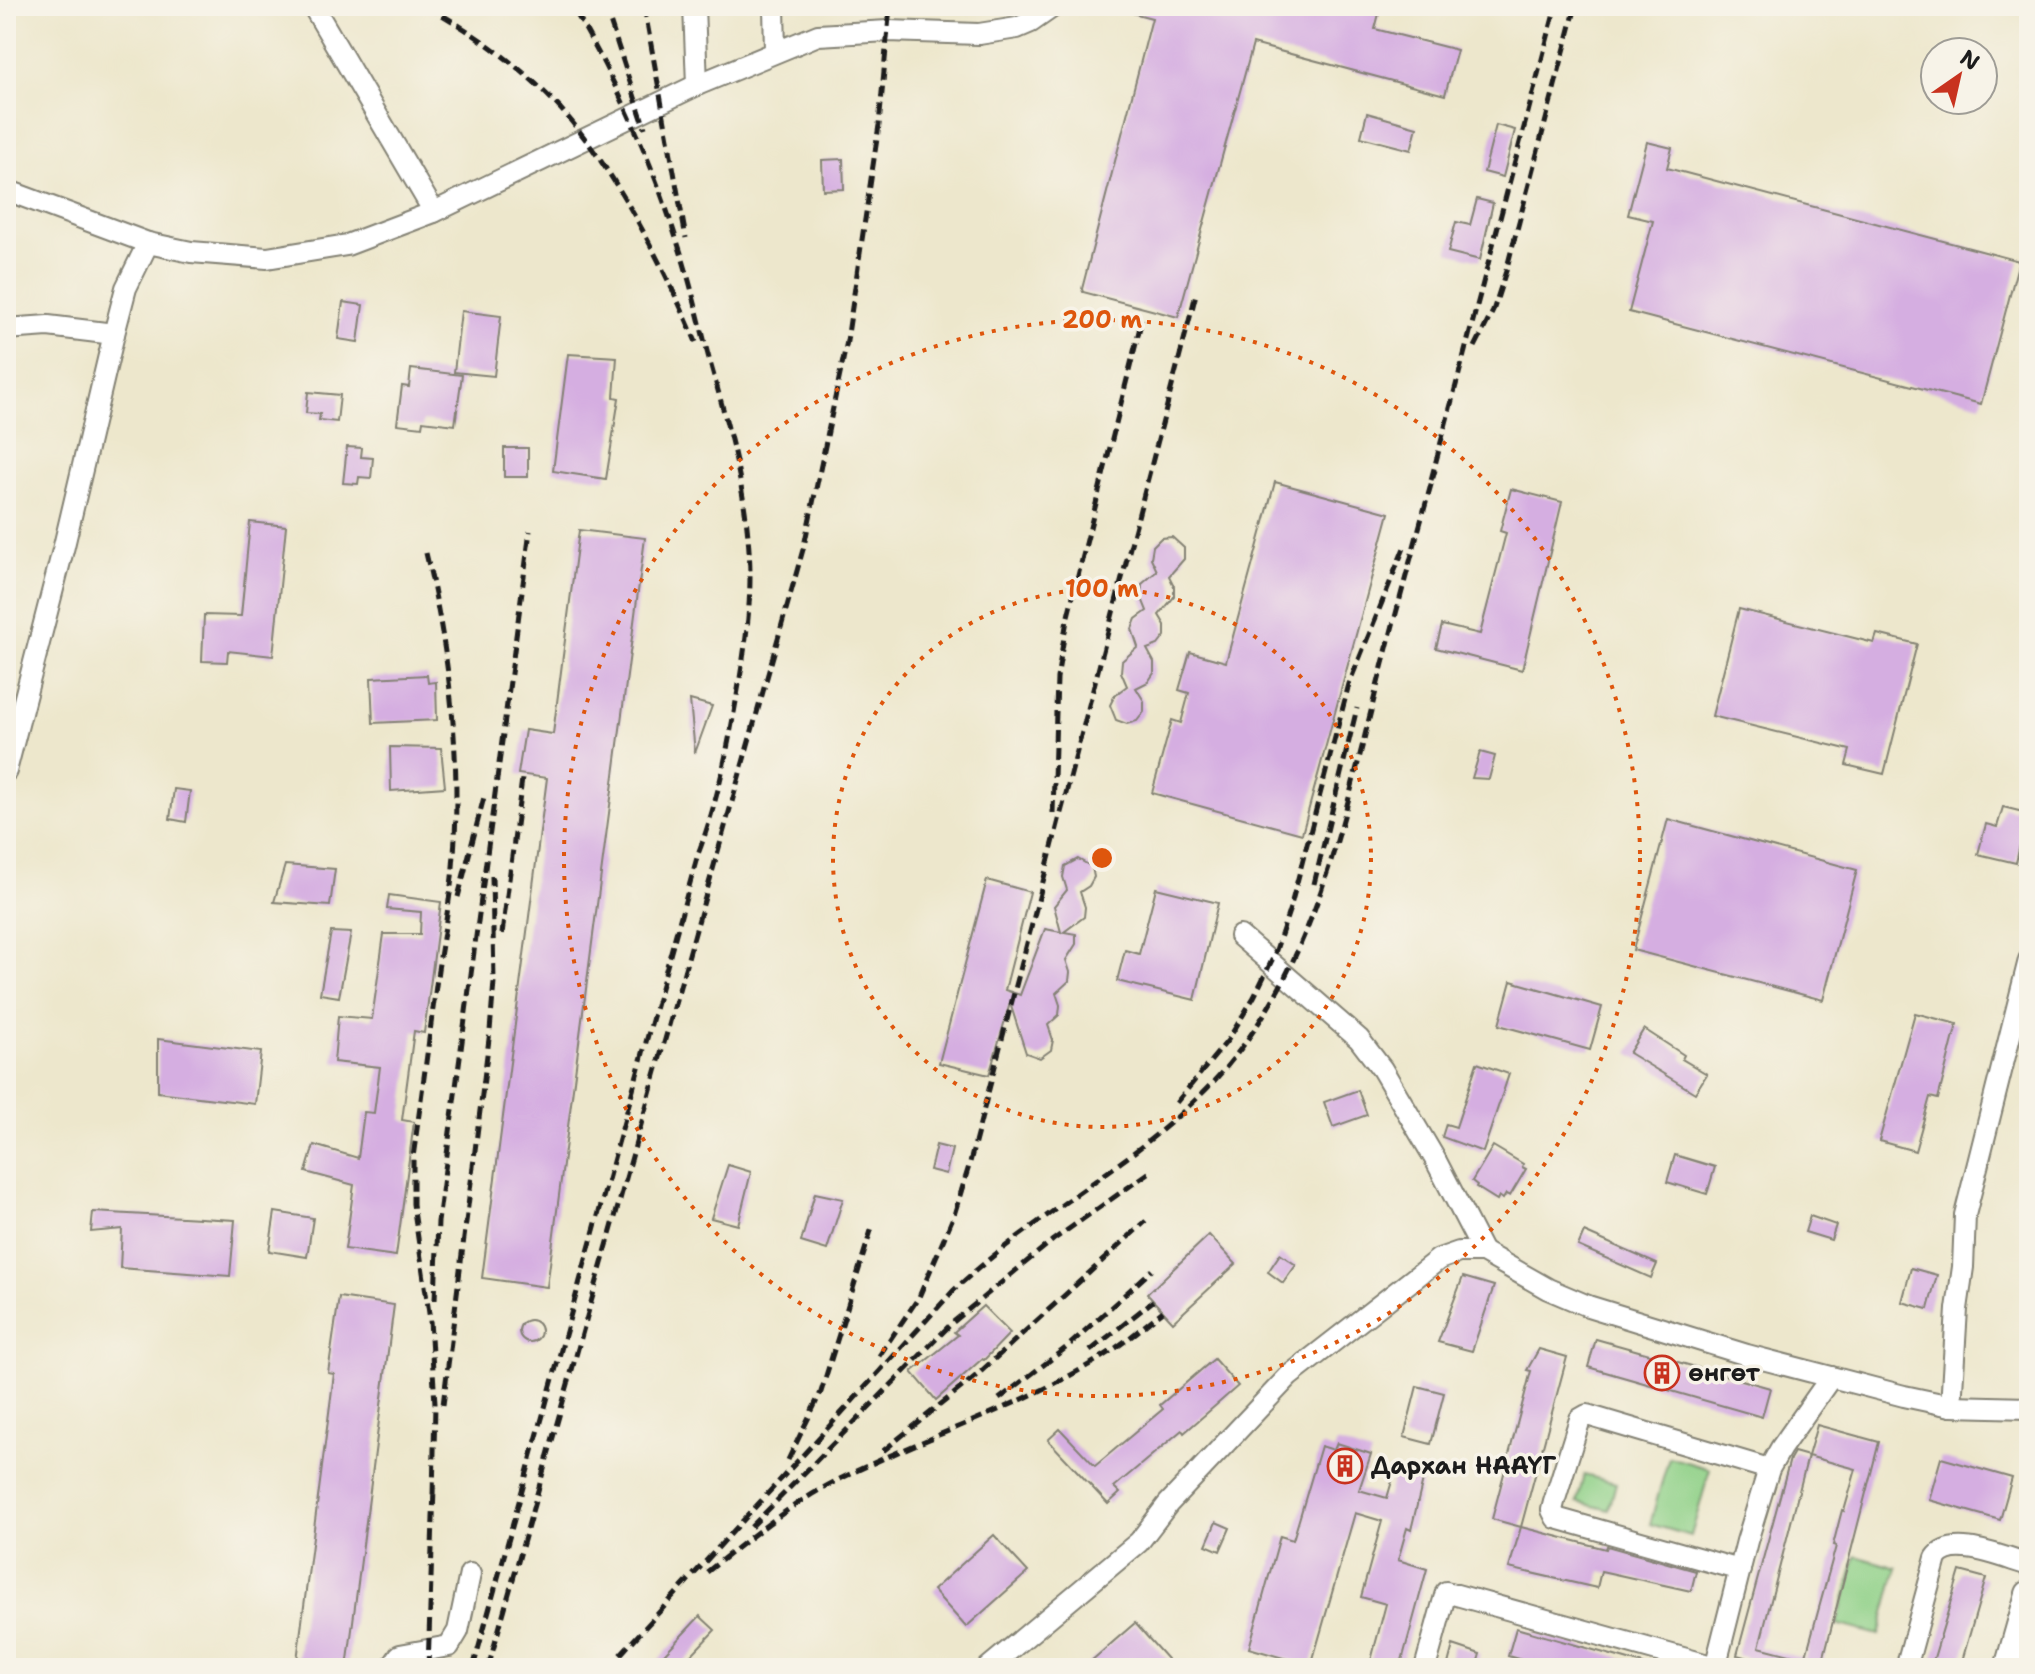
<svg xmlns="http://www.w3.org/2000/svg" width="2035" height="1674" viewBox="0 0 2035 1674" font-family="'Shantell Sans',sans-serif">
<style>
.green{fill:#91d189;stroke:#567652;stroke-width:2}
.building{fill:#d5aee1;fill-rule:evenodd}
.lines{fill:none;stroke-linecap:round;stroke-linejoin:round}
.minor-casing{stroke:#848274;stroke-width:24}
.major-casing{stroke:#848274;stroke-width:30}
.minor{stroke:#fff;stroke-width:20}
.major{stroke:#fff;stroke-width:26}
.rail{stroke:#1c1c1c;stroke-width:5;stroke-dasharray:12 6;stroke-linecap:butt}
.ring{fill:none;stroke:#de560d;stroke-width:4;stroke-dasharray:4 8}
.labels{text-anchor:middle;stroke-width:7;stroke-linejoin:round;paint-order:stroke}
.poi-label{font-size:24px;font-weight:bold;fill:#1c1c1c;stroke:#f7f3e8;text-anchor:start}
.centre{fill:#de560d;stroke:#f7f3e8;stroke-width:4}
.ring-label{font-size:24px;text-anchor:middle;font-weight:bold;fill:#de560d;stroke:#f7f3e8;stroke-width:7;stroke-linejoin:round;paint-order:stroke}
</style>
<rect width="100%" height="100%" fill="#f7f3e8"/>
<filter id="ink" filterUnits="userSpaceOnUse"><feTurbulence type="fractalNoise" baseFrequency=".0125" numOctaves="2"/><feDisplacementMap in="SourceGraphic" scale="16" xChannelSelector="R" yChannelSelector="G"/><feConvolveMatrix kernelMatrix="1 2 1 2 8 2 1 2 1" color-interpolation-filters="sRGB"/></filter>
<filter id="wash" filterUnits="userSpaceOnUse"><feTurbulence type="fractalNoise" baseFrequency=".006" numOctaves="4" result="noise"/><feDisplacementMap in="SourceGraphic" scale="32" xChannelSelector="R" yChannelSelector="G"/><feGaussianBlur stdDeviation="1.8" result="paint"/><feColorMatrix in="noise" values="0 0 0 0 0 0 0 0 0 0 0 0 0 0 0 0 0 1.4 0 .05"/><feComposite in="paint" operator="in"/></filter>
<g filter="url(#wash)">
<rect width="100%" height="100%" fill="#ede7cc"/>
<g class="green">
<polygon points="1669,1457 1710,1469 1691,1536 1650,1524"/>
<polygon points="1584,1475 1616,1483 1609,1510 1577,1502"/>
<polygon points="1856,1556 1897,1568 1879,1635 1837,1624"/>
</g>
<g id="blocks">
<g class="building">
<polygon points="1126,6 1381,6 1375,29 1457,50 1445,95 1253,44 1178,317 1083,292 1082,289 1152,18 1125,11"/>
<polygon points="1367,113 1417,127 1411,150 1361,137"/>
<polygon points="1496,125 1515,130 1503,177 1484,172"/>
<polygon points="1647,142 1672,148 1667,168 2019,261 1981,404 1629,312 1653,221 1628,215"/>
<polygon points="843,159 844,189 823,190 822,160"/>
<polygon points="1477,199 1493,203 1480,260 1448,252 1456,222 1470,225"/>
<polygon points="343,302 363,305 358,342 338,339"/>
<polygon points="461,311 501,316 494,376 454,372"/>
<polygon points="568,354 617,357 614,397 619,398 606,479 553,471"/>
<polygon points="411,369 462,375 455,425 423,421 422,427 397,424 402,386 409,387"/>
<polygon points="308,392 340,395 337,422 319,420 320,414 306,413"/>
<polygon points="347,447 362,448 361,457 373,458 371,478 359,477 358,484 343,483"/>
<rect x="504" y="448" width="24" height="29"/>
<polygon points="1275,482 1389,513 1302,834 1152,793 1172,720 1181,723 1189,693 1179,690 1190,652 1226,662"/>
<polygon points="1511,489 1562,502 1522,670 1436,648 1442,625 1480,634 1506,533 1500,531"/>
<polygon points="250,522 286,526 273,656 228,651 227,662 202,661 204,615 241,616"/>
<polygon points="579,530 645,538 547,1287 482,1278 547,778 518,774 525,730 553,734"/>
<polygon points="1172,537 1184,548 1184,559 1169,576 1174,586 1174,597 1159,615 1165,625 1165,636 1158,645 1147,649 1154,662 1154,673 1148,682 1136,688 1144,701 1144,712 1137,721 1127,724 1116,720 1110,705 1115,695 1127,686 1121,672 1122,661 1138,647 1132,629 1136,619 1147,611 1141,596 1142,584 1157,571 1151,558 1153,546 1161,538"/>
<polygon points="1739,609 1874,643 1877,634 1917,644 1884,774 1846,765 1850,750 1712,716"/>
<polygon points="427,675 428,683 436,682 437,720 373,723 371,678"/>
<polygon points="690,700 712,706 695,753"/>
<polygon points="390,747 441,748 445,787 391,791"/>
<polygon points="1480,752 1495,756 1489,779 1472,778"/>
<polygon points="174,789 190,791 186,822 170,819"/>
<polygon points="2003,807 2027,813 2016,863 1978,854 1986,824 1997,827"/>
<polygon points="1668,819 1857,870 1823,1000 1633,950"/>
<polygon points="1078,859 1092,867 1094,877 1089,886 1080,892 1085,907 1084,917 1064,932 1076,934 1076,944 1066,960 1070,972 1069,981 1056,993 1060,1005 1059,1015 1048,1025 1053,1040 1051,1050 1040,1058 1026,1053 1010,1003 989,1075 939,1063 987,880 1030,892 1005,990 1020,995 1045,929 1061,932 1054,906 1067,890 1063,877 1065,866"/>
<polygon points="285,865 335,869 330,906 274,902"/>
<polygon points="1156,888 1218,903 1195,1000 1117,981 1125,950 1139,954"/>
<polygon points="389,895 441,902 424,1033 414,1031 402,1120 414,1122 396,1256 345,1249 354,1185 306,1172 314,1145 358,1158 364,1112 374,1113 380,1067 334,1062 338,1016 372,1019 384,934 420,934 421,912 387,909"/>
<polygon points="331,932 351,933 339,997 320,994"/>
<polygon points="1511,981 1602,1007 1590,1050 1499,1025"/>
<polygon points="1915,1013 1957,1024 1938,1099 1930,1097 1915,1151 1879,1141"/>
<polygon points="1644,1029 1684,1055 1682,1059 1707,1074 1695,1093 1629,1053"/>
<polygon points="158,1039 261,1052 255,1104 158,1092"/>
<polygon points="1477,1063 1509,1074 1483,1152 1442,1137 1446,1124 1456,1127"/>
<polygon points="1358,1090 1367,1115 1333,1127 1324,1102"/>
<polygon points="936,1145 952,1149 946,1174 930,1170"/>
<polygon points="1493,1146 1523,1164 1522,1167 1526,1169 1510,1196 1506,1194 1503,1199 1499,1196 1497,1200 1476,1187 1477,1185 1472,1181"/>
<polygon points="1675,1155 1715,1167 1707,1194 1667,1182"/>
<polygon points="728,1165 751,1172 738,1225 711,1218"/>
<polygon points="815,1193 843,1199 827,1250 801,1242"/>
<polygon points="93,1212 235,1220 230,1276 120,1268 122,1229 91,1232"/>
<polygon points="275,1212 313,1218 307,1257 269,1251"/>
<polygon points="1810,1216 1836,1225 1831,1240 1805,1232"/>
<polygon points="1584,1232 1657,1264 1651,1278 1578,1246"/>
<polygon points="1209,1235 1236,1264 1173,1322 1147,1294"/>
<polygon points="1280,1254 1296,1265 1283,1283 1268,1272"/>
<polygon points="1911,1268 1937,1275 1928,1309 1902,1302"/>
<polygon points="1463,1277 1494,1286 1472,1351 1438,1342"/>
<polygon points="339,1297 394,1305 347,1668 296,1668 334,1374 328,1373"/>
<polygon points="983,1306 1010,1333 984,1360 982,1359 936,1400 912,1372 958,1335 954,1332"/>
<circle cx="530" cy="1331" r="11"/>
<polygon points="1596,1339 1770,1388 1762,1417 1588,1367"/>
<polygon points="1539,1349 1567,1357 1521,1527 1492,1519 1531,1371 1527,1370"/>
<polygon points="1214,1359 1238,1386 1184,1433 1182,1430 1114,1487 1120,1493 1108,1504 1048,1440 1060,1429 1095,1466 1163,1409 1160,1405"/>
<polygon points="1417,1386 1444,1393 1431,1444 1404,1437"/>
<path d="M1817 1425 1879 1442 1821 1668H1785L1737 1655 1790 1459 1794 1452 1808 1456ZM1808 1456 1856 1469 1844 1511 1842 1510 1833 1545 1836 1546 1805 1659 1759 1647Z"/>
<polygon points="1337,1443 1371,1454 1359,1490 1387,1498 1395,1471 1423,1480 1411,1530 1407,1528 1398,1560 1427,1569 1400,1668 1369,1668 1386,1604 1361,1597 1382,1521 1355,1513 1311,1666 1249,1648 1280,1536 1293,1540 1321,1446 1334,1450"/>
<polygon points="1941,1458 2012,1478 2000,1520 1929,1500"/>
<polygon points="1216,1522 1230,1528 1220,1551 1206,1545"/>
<polygon points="1521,1527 1606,1549 1607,1546 1696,1571 1691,1591 1601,1571 1597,1588 1509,1568"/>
<polygon points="994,1535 1028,1572 966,1627 933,1590"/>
<polygon points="1960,1571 1986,1578 1960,1668 1931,1668"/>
<polygon points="700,1616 715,1630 679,1668 651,1668"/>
<polygon points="1135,1623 1175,1668 1083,1668"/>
<polygon points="1516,1628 1643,1664 1642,1668 1549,1668 1508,1656"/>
<polygon points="1453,1645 1480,1654 1476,1668 1447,1668"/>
</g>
</g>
</g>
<g filter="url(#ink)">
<use href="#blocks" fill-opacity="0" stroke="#848274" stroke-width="2"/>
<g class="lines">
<g class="minor-casing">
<g id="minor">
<polyline points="313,6 434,212"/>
<polyline points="694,6 697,85"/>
<polyline points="774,6 775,52"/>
<polyline points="6,190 148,243 191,252 267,258 347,245 434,212 697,85 818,35 888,31 979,34 1017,28 1031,22 1054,6"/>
<polyline points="6,329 48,326 114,334"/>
<polyline points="6,771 64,546 114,334 126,288 148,243"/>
<polyline points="1240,936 1359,1039 1382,1069 1435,1159 1483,1252"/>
<polyline points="1951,1406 1957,1309 1963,1267 1965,1215 2029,960"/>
<polyline points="1740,1570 1556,1518 1552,1510 1554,1502 1580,1419 1587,1415 1769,1469"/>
<polyline points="391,1668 400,1655 449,1646 458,1631 470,1574"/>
<polyline points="988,1668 1139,1542 1168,1504 1289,1376 1439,1259 1459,1252 1483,1252 1548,1289 1588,1306 1747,1355 1904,1396 1951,1406 2029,1408"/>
<polyline points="1425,1668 1446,1592 1715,1667"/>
<polyline points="1715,1668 1747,1541 1769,1469 1781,1448 1831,1377"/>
<path d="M1906 1668 1936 1558C1952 1534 2006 1559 2029 1565"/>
</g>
</g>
<g class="major-casing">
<polyline id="major" points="2008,1668 2029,1594"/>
</g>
<use href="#minor" class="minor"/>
<use href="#major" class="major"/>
<g class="rail">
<path d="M427 6C474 33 521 66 558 106 615 168 663 265 696 342"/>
<polyline points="605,6 645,128"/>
<polyline points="644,6 686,238"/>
<polyline points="1475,347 1493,311 1506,271 1576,6"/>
<polyline points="1431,480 1556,6"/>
<path d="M426 553C450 655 462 762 453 867 450 901 443 936 438 970 430 1032 422 1094 413 1157V1204L430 1320 435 1404 433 1497"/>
<polyline points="1053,813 1057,678 1067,620 1142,319"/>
<polyline points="1314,884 1357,708"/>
<polyline points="458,897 484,797"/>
<polyline points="502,934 522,779"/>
<polyline points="1176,1103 1228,1040 1254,997 1274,956 1291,905 1349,684 1406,543"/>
<polyline points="435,1300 438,1222 530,531"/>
<polyline points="1090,1351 1153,1301"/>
<polyline points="879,1356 919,1297 954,1215 969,1166 1196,294"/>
<polyline points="999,1399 1067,1347 1152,1270"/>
<polyline points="443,1405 490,1031 494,982 492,876"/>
<polyline points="883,1451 977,1375 1146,1221"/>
<polyline points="788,1460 821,1392 873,1224"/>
<polyline points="751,1527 952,1323 1053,1240 1150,1172"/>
<path d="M707 1572C748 1539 789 1505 836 1481 924 1436 1022 1408 1105 1355 1126 1342 1144 1326 1163 1311"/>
<polyline points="428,1668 434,1488"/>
<path d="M473 1668 698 854C716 807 726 757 735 707 744 656 753 603 749 550 745 483 726 419 708 355 698 316 689 276 676 238 650 156 615 79 572 6"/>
<polyline points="488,1668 804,546 847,341 879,125 890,6"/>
<path d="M608 1668 954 1290C1038 1211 1146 1159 1222 1072 1310 970 1339 838 1371 711 1391 630 1413 550 1435 470"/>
</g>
</g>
</g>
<g class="ring">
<circle cx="1102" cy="858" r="269"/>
<circle cx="1102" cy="858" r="538"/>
</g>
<defs>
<g id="building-ring" transform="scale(1.8)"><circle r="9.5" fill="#f7f3e8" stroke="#c8321e" stroke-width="1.5"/><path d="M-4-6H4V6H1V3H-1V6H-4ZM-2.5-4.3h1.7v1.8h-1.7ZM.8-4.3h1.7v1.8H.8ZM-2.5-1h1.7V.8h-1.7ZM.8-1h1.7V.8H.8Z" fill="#c8321e"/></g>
</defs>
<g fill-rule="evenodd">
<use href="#building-ring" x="1662" y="1373"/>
<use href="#building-ring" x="1345" y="1466"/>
</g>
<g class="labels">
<g class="poi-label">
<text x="1688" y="1381">өнгөт</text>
<text x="1371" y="1474">Дархан НААҮГ</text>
</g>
</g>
<circle cx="1102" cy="858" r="12" class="centre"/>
<g class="ring-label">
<text x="1102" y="328">200 m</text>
<text x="1102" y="597">100 m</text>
</g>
<rect width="2035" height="1674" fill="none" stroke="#f7f3e8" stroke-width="32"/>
<g transform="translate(1959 76) rotate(34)"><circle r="38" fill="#f7f3e8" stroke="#9f9d96" stroke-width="2"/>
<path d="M0-6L14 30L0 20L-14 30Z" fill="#c8321e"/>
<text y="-12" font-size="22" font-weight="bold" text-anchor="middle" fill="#1c1c1c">N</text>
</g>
</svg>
